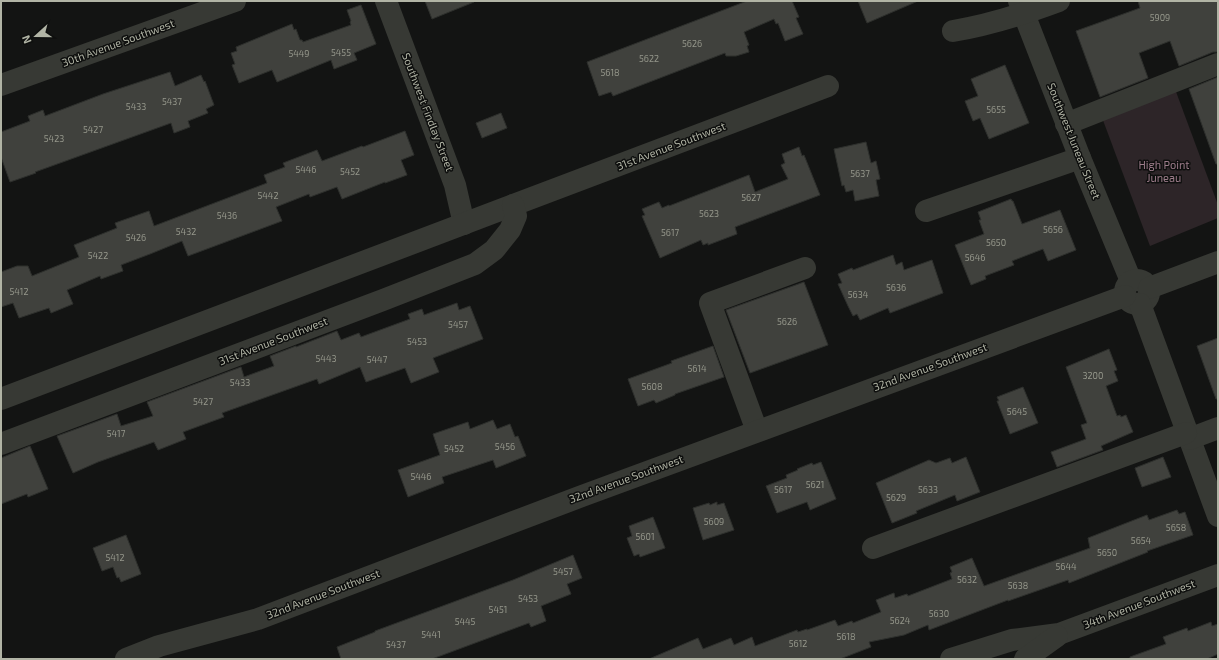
<svg xmlns="http://www.w3.org/2000/svg" width="1219" height="660" viewBox="0 0 1219 660" font-family="'Exo 2',sans-serif">
<style>
.green{fill:#2d2528}
.building{fill:#40413d;stroke:#2e302d}
.lines{fill:none;stroke-linecap:round;stroke-linejoin:round}
.minor{stroke:#373934;stroke-width:22}
.labels{text-anchor:middle;stroke-width:3;stroke-linejoin:round;paint-order:stroke}
.number-label{font-size:9px;fill:#95978b}
.street-label{font-size:11px;fill:#b1b4a5;stroke:#0e0f0e}
.park-label{font-size:11px;fill:#9d7d8b;stroke:#0e0f0e}
</style>
<rect width="100%" height="100%" fill="#131413"/>
<polygon class="green" points="1175,89 1218,205 1218,218 1150,246 1101,115"/>
<g class="building">
<polygon points="425,1 474,1 474,2 432,19"/>
<polygon points="747,1 792,1 799,17 796,18 803,34 785,41 778,23 776,24 774,19 744,32 749,45 747,46 749,52 736,56 726,56 725,53 613,96 611,92 599,96 587,62"/>
<polygon points="858,1 918,1 867,23"/>
<polygon points="1138,1 1218,1 1218,52 1213,52 1179,66 1170,41 1139,53 1148,78 1100,97 1076,31 1140,8"/>
<polygon points="361,5 376,44 354,53 357,60 334,69 331,60 277,82 272,70 239,83 232,65 235,64 231,53 237,51 236,47 292,24 294,30 296,29 300,40 302,40 303,42 351,25 350,22 351,21 347,10"/>
<polygon points="1005,65 1029,123 989,139 980,118 973,121 965,101 978,96 971,79"/>
<polygon points="170,72 175,86 201,75 204,82 205,81 214,105 206,109 208,113 188,121 190,127 174,133 171,123 35,172 36,173 10,182 1,157 1,132 30,121 28,116 43,110 45,116 103,94"/>
<polygon points="1218,77 1218,164 1216,164 1189,89"/>
<polygon points="501,113 507,128 482,138 476,123"/>
<polygon points="405,131 414,155 401,160 407,175 385,183 385,182 342,199 337,187 310,197 309,194 276,207 282,221 188,256 182,241 150,254 121,265 123,271 101,279 100,276 67,290 73,304 51,313 49,308 19,318 13,303 1,307 1,272 17,266 28,266 32,276 79,257 74,245 117,228 115,223 149,211 154,226 267,183 264,175 285,167 283,163 317,150 322,161 362,146 363,147"/>
<polygon points="866,142 871,163 876,161 880,179 876,180 879,196 855,201 853,190 846,192 844,185 842,186 834,149"/>
<polygon points="799,147 802,156 804,155 820,195 735,227 737,234 708,245 708,243 703,245 701,240 660,258 642,216 645,215 642,209 659,202 662,208 669,205 669,206 749,175 755,192 788,179 781,165 785,163 782,154"/>
<polygon points="1011,199 1012,201 1013,201 1022,224 1060,210 1076,250 1048,261 1043,249 1012,261 1014,265 985,276 986,279 971,285 955,245 984,234 979,220 981,220 978,212"/>
<polygon points="893,255 896,265 902,262 904,270 932,260 943,293 890,313 888,308 860,320 857,314 853,316 848,306 838,284 842,283 838,274 852,268 853,270"/>
<polygon points="804,282 828,345 750,373 726,310"/>
<polygon points="457,303 459,310 470,306 483,339 433,358 439,372 411,383 405,368 366,382 360,367 319,384 317,379 222,413 224,417 183,432 186,439 158,450 154,442 98,462 73,473 57,436 117,414 121,426 153,416 147,402 241,367 244,377 274,366 270,356 296,346 296,347 337,331 341,340 359,333 361,337 410,319 408,314 422,309 424,315"/>
<polygon points="1218,338 1218,399 1216,399 1197,346"/>
<polygon points="713,346 724,377 675,394 675,395 656,403 654,400 638,406 628,379 672,363 671,361"/>
<polygon points="1109,349 1117,370 1114,371 1118,381 1106,386 1117,416 1120,415 1121,417 1126,415 1133,432 1101,446 1103,450 1057,467 1051,452 1086,439 1081,425 1087,423 1066,367"/>
<polygon points="1023,387 1038,423 1010,434 997,401 999,401 997,397"/>
<polygon points="493,420 497,429 510,424 515,437 518,436 526,456 496,468 493,460 442,477 444,483 408,497 398,470 440,455 433,434 468,422 470,429"/>
<polygon points="30,446 48,489 28,497 27,494 1,504 1,458"/>
<polygon points="966,457 980,492 957,501 955,495 916,511 917,513 892,523 876,483 929,460 936,463 950,458 952,463"/>
<polygon points="1163,457 1171,477 1142,487 1135,468"/>
<polygon points="821,462 836,499 810,510 807,502 777,513 766,486 787,478 786,475 798,470 797,469 812,463 813,465"/>
<polygon points="717,502 717,505 724,503 734,530 703,540 693,508 709,503 710,505"/>
<polygon points="1177,510 1179,514 1185,512 1193,535 1147,551 1148,552 1069,583 1068,580 1008,601 1008,600 929,630 928,625 904,635 869,642 871,647 840,659 649,659 698,638 703,649 731,638 734,645 752,637 755,646 797,630 798,632 807,629 807,630 835,620 838,626 852,621 853,623 881,612 876,600 894,593 895,598 907,594 908,596 952,579 950,573 952,572 950,567 972,558 984,586 1090,548 1088,538 1147,515 1149,520"/>
<polygon points="653,517 665,548 640,557 639,554 634,556 627,538 632,536 629,526"/>
<polygon points="126,535 141,574 121,582 119,577 117,578 113,567 102,571 93,548"/>
<polygon points="573,555 582,578 567,584 571,594 541,606 546,621 531,627 529,623 432,659 341,659 337,647 375,632 375,631 513,580"/>
<polygon points="1211,622 1212,626 1218,624 1218,654 1207,659 1130,659 1130,657 1166,644 1163,637 1187,628 1188,631"/>
</g>
<g class="lines">
<g class="minor">
<polyline points="386,1 455,185 464,224"/>
<polyline points="1019,1 1080,158 1131,281"/>
<path d="M953 31C990 25 1024 14 1059 1"/>
<polyline points="1,85 235,1"/>
<polyline points="1066,124 1218,64"/>
<polyline points="926,211 1080,158"/>
<circle cx="1137" cy="292" r="12"/>
<polyline points="1149,288 1218,262"/>
<polyline points="1140,304 1218,516"/>
<polyline points="1,399 828,86"/>
<polyline points="757,431 710,303 805,268"/>
<polyline points="1189,439 1218,428"/>
<polyline points="1,444 383,300 475,264 494,250 510,230 516,216 513,205"/>
<polyline points="873,548 1186,433"/>
<polyline points="126,659 159,646 258,619 582,496 1125,296"/>
<polyline points="951,659 1012,640 1059,634 1218,575"/>
<polyline points="1025,659 1057,636"/>
</g>
</g>
<g class="labels">
<g class="number-label">
<text x="1160" y="21">5909</text>
<text x="692" y="47">5626</text>
<text x="341" y="56">5455</text>
<text x="299" y="57">5449</text>
<text x="649" y="62">5622</text>
<text x="610" y="76">5618</text>
<text x="172" y="105">5437</text>
<text x="136" y="110">5433</text>
<text x="996" y="113">5655</text>
<text x="93" y="133">5427</text>
<text x="54" y="142">5423</text>
<text x="306" y="173">5446</text>
<text x="350" y="175">5452</text>
<text x="860" y="177">5637</text>
<text x="268" y="199">5442</text>
<text x="751" y="201">5627</text>
<text x="709" y="217">5623</text>
<text x="227" y="219">5436</text>
<text x="1053" y="233">5656</text>
<text x="186" y="235">5432</text>
<text x="670" y="236">5617</text>
<text x="136" y="241">5426</text>
<text x="996" y="246">5650</text>
<text x="98" y="259">5422</text>
<text x="975" y="261">5646</text>
<text x="896" y="291">5636</text>
<text x="19" y="295">5412</text>
<text x="858" y="298">5634</text>
<text x="787" y="325">5626</text>
<text x="458" y="328">5457</text>
<text x="417" y="345">5453</text>
<text x="326" y="362">5443</text>
<text x="377" y="363">5447</text>
<text x="697" y="372">5614</text>
<text x="1093" y="379">3200</text>
<text x="240" y="386">5433</text>
<text x="652" y="390">5608</text>
<text x="203" y="405">5427</text>
<text x="1017" y="415">5645</text>
<text x="116" y="437">5417</text>
<text x="505" y="450">5456</text>
<text x="454" y="452">5452</text>
<text x="421" y="480">5446</text>
<text x="815" y="488">5621</text>
<text x="783" y="493">5617</text>
<text x="928" y="493">5633</text>
<text x="896" y="501">5629</text>
<text x="714" y="525">5609</text>
<text x="1176" y="531">5658</text>
<text x="645" y="540">5601</text>
<text x="1141" y="544">5654</text>
<text x="1107" y="556">5650</text>
<text x="115" y="561">5412</text>
<text x="1066" y="570">5644</text>
<text x="563" y="575">5457</text>
<text x="967" y="583">5632</text>
<text x="1018" y="589">5638</text>
<text x="528" y="602">5453</text>
<text x="498" y="613">5451</text>
<text x="939" y="617">5630</text>
<text x="900" y="624">5624</text>
<text x="465" y="625">5445</text>
<text x="431" y="638">5441</text>
<text x="846" y="640">5618</text>
<text x="798" y="647">5612</text>
<text x="396" y="648">5437</text>
</g>
<g class="street-label">
<text transform="translate(118 43) rotate(-20)" y="4">30th Avenue Southwest</text>
<text transform="translate(428 112) rotate(69)" y="4">Southwest Findlay Street</text>
<text transform="translate(1074 141) rotate(68)" y="4">Southwest Juneau Street</text>
<text transform="translate(671 146) rotate(-21)" y="4">31st Avenue Southwest</text>
<text transform="translate(273 341) rotate(-21)" y="4">31st Avenue Southwest</text>
<text transform="translate(930 367) rotate(-20)" y="4">32nd Avenue Southwest</text>
<text transform="translate(626 479) rotate(-20)" y="4">32nd Avenue Southwest</text>
<text transform="translate(323 594) rotate(-21)" y="4">32nd Avenue Southwest</text>
<text transform="translate(1139 604) rotate(-21)" y="4">34th Avenue Southwest</text>
</g>
<g class="park-label">
<text x="1164" y="169">High Point<tspan x="1164" dy="13">Juneau</tspan></text>
</g>
</g>
<rect width="1219" height="660" fill="none" stroke="#b1b4a5" stroke-width="4"/>
<g transform="translate(36 36) rotate(249)" stroke="#0e0f0e" stroke-width="3" paint-order="stroke">
<path d="M0-3L7 15L0 10L-7 15Z" fill="#b1b4a5"/>
<text y="-6" font-size="11" font-weight="bold" text-anchor="middle" fill="#b1b4a5">N</text>
</g>
</svg>
